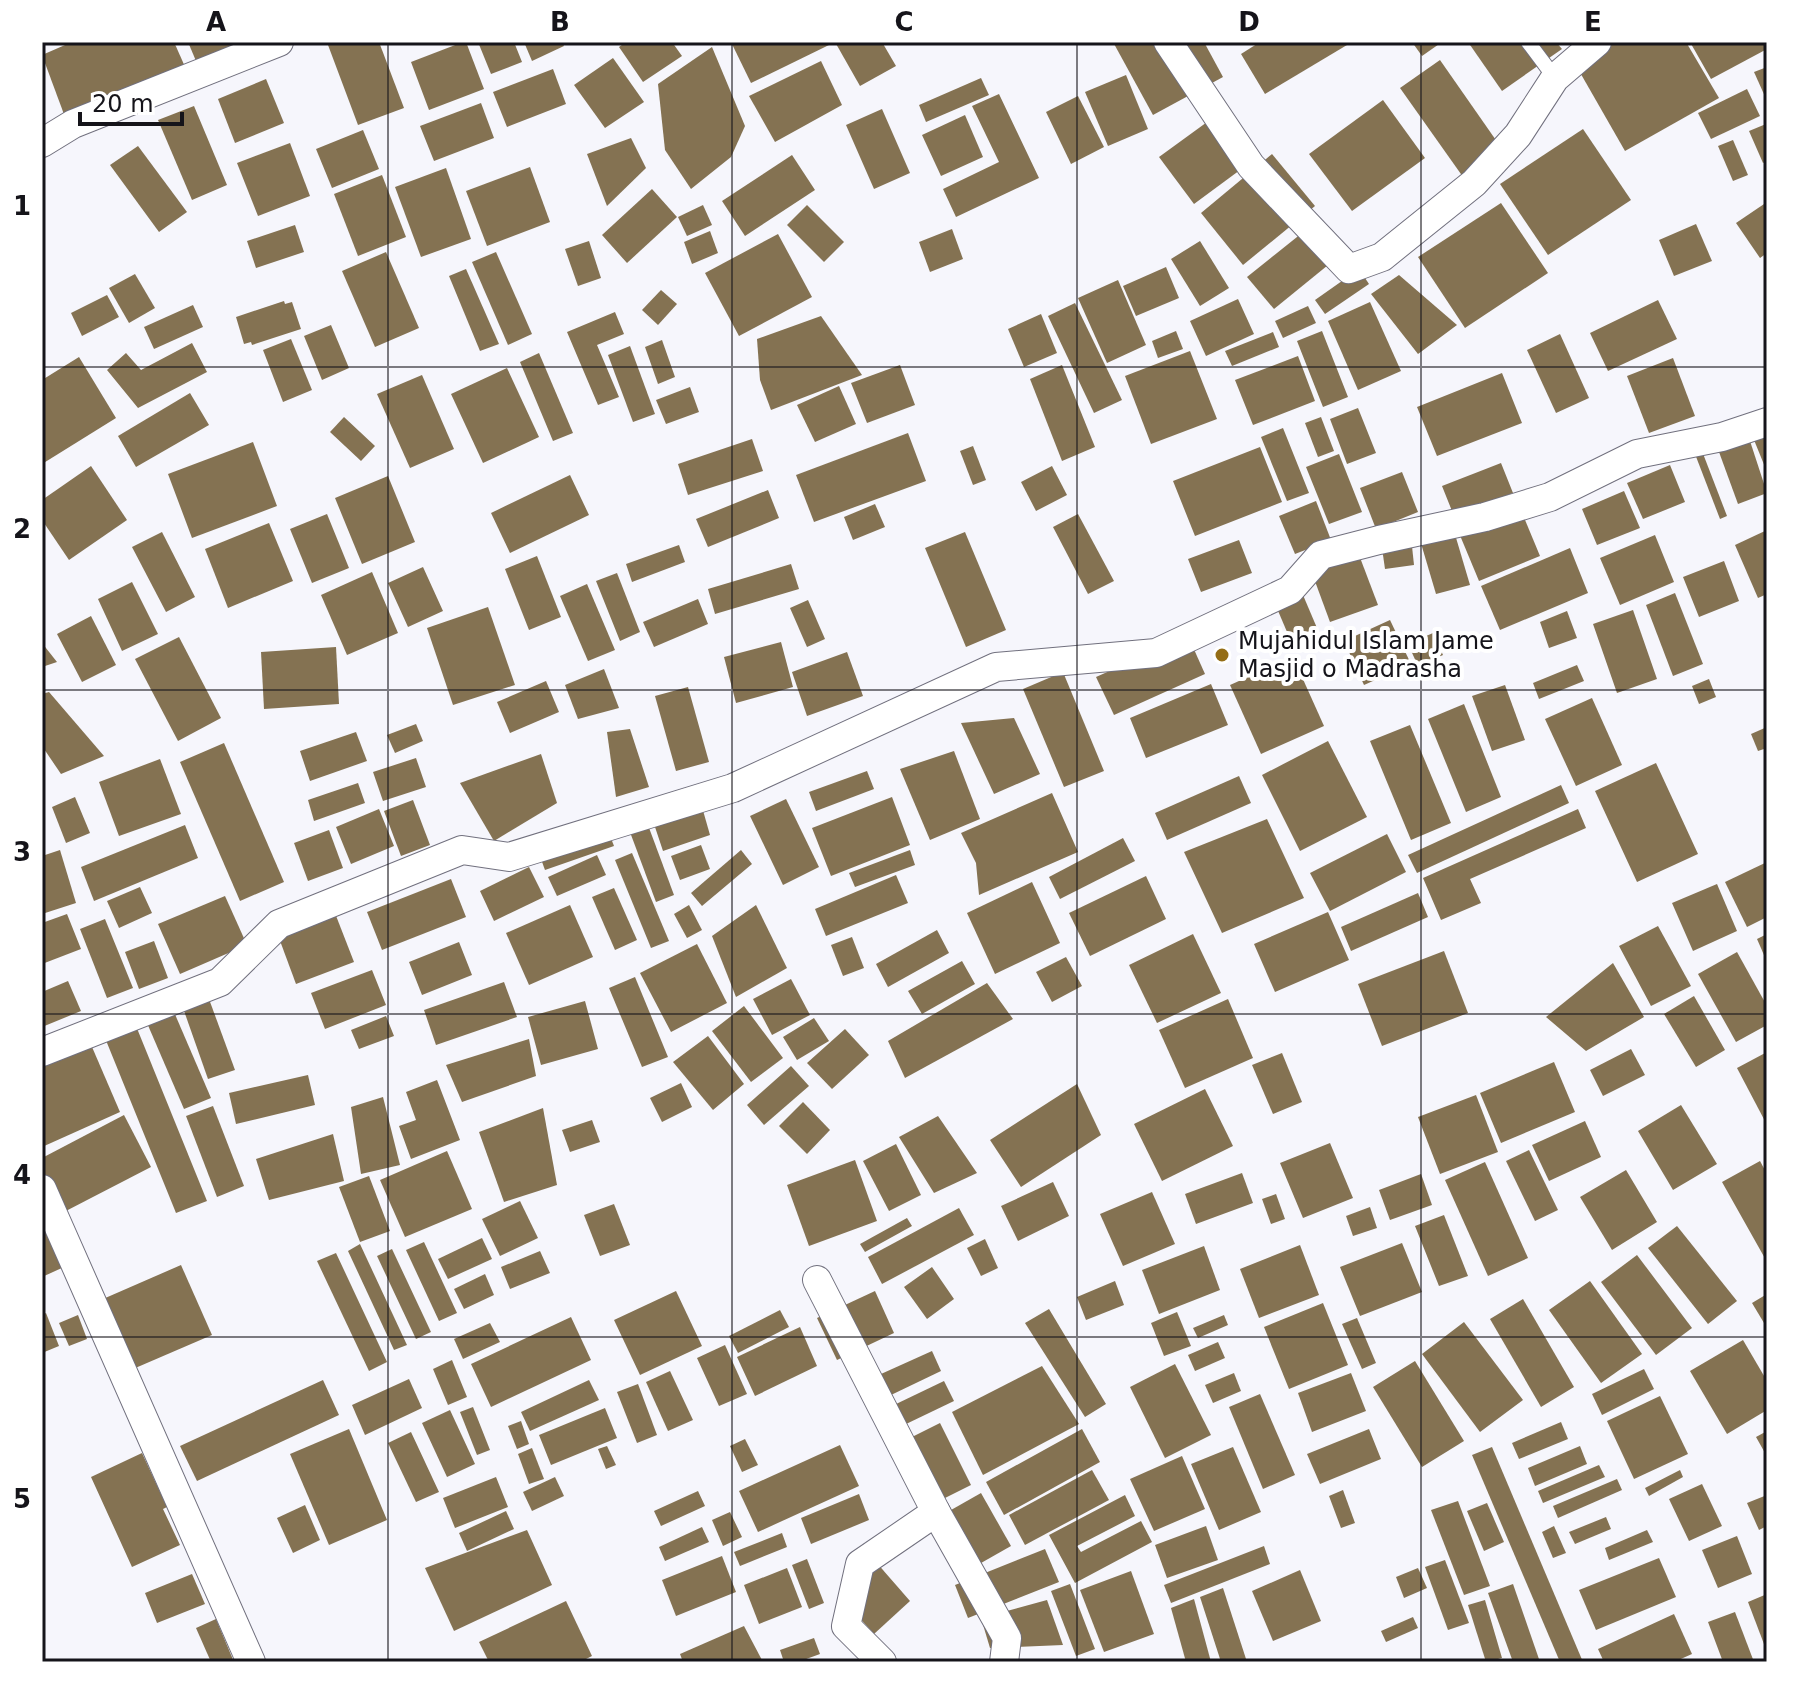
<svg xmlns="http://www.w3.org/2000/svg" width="1809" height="1704" viewBox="0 0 1809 1704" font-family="'DejaVu Sans',sans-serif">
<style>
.building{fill:#847252}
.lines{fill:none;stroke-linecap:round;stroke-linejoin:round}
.service-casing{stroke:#71707e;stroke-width:16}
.minor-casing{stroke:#71707e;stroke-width:30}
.service{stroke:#fff;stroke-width:14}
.minor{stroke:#fff;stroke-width:28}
.grid{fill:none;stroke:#15141a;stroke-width:2;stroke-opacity:0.55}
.poi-dot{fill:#946d16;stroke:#fff;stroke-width:3}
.labels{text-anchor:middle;stroke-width:8;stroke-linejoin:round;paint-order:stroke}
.poi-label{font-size:24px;fill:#15141a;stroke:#fff;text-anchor:start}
.neatline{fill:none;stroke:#15141a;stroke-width:3}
.grid-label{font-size:26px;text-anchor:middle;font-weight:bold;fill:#15141a}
</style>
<rect width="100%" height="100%" fill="#f6f6fc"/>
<g class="building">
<polygon points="72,42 174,42 186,69 65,117 42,55"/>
<polygon points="188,42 240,42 241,44 196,61"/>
<polygon points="336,42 379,42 404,108 358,125 328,45"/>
<polygon points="463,42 466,42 484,89 429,110 411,62"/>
<polygon points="478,42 514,42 522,62 491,74"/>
<polygon points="524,42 562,42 564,46 532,61"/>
<polygon points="626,42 672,42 682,56 643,82 619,47"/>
<polygon points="731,42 827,42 829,45 751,83"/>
<polygon points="835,42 882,42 896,66 860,86"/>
<polygon points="1113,42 1204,42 1223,77 1153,115"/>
<polygon points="1260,42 1345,42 1347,45 1265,94 1241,54"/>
<polygon points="1412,42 1442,42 1422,56"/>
<polygon points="1468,42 1556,42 1562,49 1502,91"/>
<polygon points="1608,42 1686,42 1719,98 1625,151 1574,62"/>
<polygon points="1690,42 1767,42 1767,49 1711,79"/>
<polygon points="712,47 745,126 731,157 691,189 665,150 658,84"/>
<polygon points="613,58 644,102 605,128 574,85"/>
<polygon points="1440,60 1507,156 1468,184 1400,88"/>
<polygon points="821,61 842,105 775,142 749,96"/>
<polygon points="1767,67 1767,101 1754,72"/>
<polygon points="553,69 566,104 507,127 493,92"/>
<polygon points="1126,75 1148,129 1108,146 1085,92"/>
<polygon points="981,78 989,95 926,122 919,105"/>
<polygon points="266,79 284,123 235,143 218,99"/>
<polygon points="1747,89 1760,116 1711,139 1698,113"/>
<polygon points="999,94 1039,178 956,217 943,189 999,162 972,106"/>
<polygon points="1078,96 1104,147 1071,164 1046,112"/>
<polygon points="1383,100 1425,158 1352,211 1309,154"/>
<polygon points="481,103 494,138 434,161 420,126"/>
<polygon points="194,106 227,185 192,200 158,120"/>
<polygon points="882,109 910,173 874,189 846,125"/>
<polygon points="1225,109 1259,156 1194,204 1159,157"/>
<polygon points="965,115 983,157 941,176 922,135"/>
<polygon points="1766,124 1767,161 1763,163 1749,131"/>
<polygon points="1583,129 1631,200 1548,255 1500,184"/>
<polygon points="363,130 379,169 332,188 316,149"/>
<polygon points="631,138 646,168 607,206 587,154"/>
<polygon points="1733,140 1748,175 1733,181 1718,146"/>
<polygon points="290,143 310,196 258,216 237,163"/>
<polygon points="138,146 187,212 159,232 110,165"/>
<polygon points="1272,154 1315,206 1243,265 1201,213"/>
<polygon points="792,155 815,190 745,236 722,201"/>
<polygon points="530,167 550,222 487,246 466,191"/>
<polygon points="446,168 471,239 421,257 395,187"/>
<polygon points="382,175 406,237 358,256 334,194"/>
<polygon points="652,189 677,217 627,263 602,235"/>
<polygon points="1767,202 1767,253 1760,258 1736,223"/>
<polygon points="1501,203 1548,273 1465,328 1418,257"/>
<polygon points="703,205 712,225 687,236 678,217"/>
<polygon points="807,205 844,242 824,262 787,225"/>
<polygon points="1696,224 1712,261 1674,276 1659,240"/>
<polygon points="295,225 304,252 256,268 247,241"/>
<polygon points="952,229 963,259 930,272 919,242"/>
<polygon points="1307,229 1333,261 1274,309 1247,277"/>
<polygon points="710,231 718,253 692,264 684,242"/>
<polygon points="778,234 812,297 739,336 705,273"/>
<polygon points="589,241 601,278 578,286 565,249"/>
<polygon points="1200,241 1229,288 1200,306 1171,259"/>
<polygon points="386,252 419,328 375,347 342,271"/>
<polygon points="496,252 532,334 508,345 472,262"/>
<polygon points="1166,267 1179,298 1136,316 1123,286"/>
<polygon points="466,269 499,344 480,351 449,276"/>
<polygon points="1359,269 1369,284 1325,314 1315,300"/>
<polygon points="135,274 155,308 129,323 109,288"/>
<polygon points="1399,275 1457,325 1418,354 1371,294"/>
<polygon points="1118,280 1146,345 1107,363 1078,298"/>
<polygon points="661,290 677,304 658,325 642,310"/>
<polygon points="107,295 119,317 82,336 71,313"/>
<polygon points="1238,299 1254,334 1206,356 1190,321"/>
<polygon points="1658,300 1677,339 1608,371 1590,333"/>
<polygon points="284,301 285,304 292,302 301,329 252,345 251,342 244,344 236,317"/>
<polygon points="1370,302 1401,371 1358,390 1328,321"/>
<polygon points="1075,303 1122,400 1094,413 1048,316"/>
<polygon points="193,305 203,327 154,349 144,327"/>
<polygon points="1308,306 1316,323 1283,338 1275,321"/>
<polygon points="615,312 624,334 597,345 619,397 598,405 567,332"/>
<polygon points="1041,314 1057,353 1024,367 1008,329"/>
<polygon points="821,316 862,375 771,410 760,380 757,339"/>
<polygon points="331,325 349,368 322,380 304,336"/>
<polygon points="1176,331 1183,349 1158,358 1152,341"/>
<polygon points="1322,331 1348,397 1323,407 1297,341"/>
<polygon points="1273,332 1279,347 1232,366 1225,351"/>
<polygon points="1560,334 1589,398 1556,413 1527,350"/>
<polygon points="291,339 312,390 283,402 263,350"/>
<polygon points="662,340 675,377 658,384 645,347"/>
<polygon points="192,343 207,372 138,408 107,370 126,353 141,370"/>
<polygon points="630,346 655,414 633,422 608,355"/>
<polygon points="1190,351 1217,419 1151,444 1125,376"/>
<polygon points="539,353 573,433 553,441 520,362"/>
<polygon points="1298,356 1315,401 1253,425 1235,380"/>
<polygon points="79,357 116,418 42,464 42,380"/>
<polygon points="1673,358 1695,416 1649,433 1627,376"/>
<polygon points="900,365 915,405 867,423 851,383"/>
<polygon points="1062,365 1095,447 1062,461 1030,379"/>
<polygon points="507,368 539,437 483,463 451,394"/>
<polygon points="1502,373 1522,423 1437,456 1417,407"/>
<polygon points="422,375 454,449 410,468 377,394"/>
<polygon points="839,386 856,424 815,442 797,405"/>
<polygon points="690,387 699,412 666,424 656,400"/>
<polygon points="190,393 209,425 136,467 118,436"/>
<polygon points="1358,408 1376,453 1347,464 1330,419"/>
<polygon points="344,417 375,446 361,461 330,432"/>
<polygon points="1321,417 1334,451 1318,457 1305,423"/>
<polygon points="1283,428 1309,493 1287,501 1261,437"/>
<polygon points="908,433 926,481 814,522 796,475"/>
<polygon points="1767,435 1767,472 1754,440"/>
<polygon points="752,439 763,471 688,495 678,464"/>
<polygon points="1750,441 1767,493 1738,504 1719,452"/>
<polygon points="253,442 277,506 192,538 168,474"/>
<polygon points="973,446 986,480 973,485 960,451"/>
<polygon points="1260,447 1282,502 1195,536 1173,481"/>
<polygon points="1702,451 1727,516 1720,519 1695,454"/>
<polygon points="1339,454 1362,512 1329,524 1306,467"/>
<polygon points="1501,463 1513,493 1454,516 1442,486"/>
<polygon points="1670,465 1685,502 1643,519 1627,483"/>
<polygon points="91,466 127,520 69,560 42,520 42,500"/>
<polygon points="1052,466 1067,495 1036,511 1021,482"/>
<polygon points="1402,472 1418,512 1376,529 1360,488"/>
<polygon points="570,475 589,515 510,553 491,513"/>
<polygon points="388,476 415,542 362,564 335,498"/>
<polygon points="768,490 779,518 708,547 696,519"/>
<polygon points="1624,491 1640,528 1597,545 1582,509"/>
<polygon points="1316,501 1331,540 1295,554 1279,516"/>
<polygon points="875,504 885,527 853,540 844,517"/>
<polygon points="1520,508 1540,556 1479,581 1459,533"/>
<polygon points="327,514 349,568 312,583 290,529"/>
<polygon points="1078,514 1114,581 1088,594 1053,527"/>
<polygon points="269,523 293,581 228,608 205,549"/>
<polygon points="1767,530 1767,594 1758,598 1735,545"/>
<polygon points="1454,531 1470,585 1436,594 1420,540"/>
<polygon points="162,532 195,597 166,612 132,547"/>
<polygon points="965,532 1006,630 966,647 925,548"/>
<polygon points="1655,535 1674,582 1620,605 1600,558"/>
<polygon points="1411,537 1414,565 1385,569 1381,541"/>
<polygon points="1239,540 1252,573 1201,592 1188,559"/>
<polygon points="679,545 685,562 632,582 626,564"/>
<polygon points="1356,547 1378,605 1330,622 1309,565"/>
<polygon points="1570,548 1588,593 1500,630 1481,586"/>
<polygon points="537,556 561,617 529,630 505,569"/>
<polygon points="1724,561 1739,601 1699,617 1683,577"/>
<polygon points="791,564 799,589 715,614 708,589"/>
<polygon points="423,567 443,611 408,627 388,583"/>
<polygon points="372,572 398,633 347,655 321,595"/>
<polygon points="617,573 640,632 620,641 596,581"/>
<polygon points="132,582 158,634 122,651 98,599"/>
<polygon points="587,584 615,650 588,661 560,596"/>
<polygon points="1300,588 1317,628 1290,639 1273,599"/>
<polygon points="1675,593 1703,664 1673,676 1646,605"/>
<polygon points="698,599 708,624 654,647 643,622"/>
<polygon points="808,600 825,639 807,647 790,608"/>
<polygon points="488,607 515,685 453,705 427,628"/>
<polygon points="1633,610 1657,679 1617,693 1593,624"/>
<polygon points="1567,611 1577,638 1549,648 1540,622"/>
<polygon points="91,616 116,665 82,682 57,634"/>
<polygon points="1390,620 1411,664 1364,685 1344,641"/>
<polygon points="1433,633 1443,655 1418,666 1408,644"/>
<polygon points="1188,636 1205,674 1114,715 1096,677"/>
<polygon points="179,637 221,718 178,741 135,659"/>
<polygon points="781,642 793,687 736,703 724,657"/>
<polygon points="42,643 57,662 42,667"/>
<polygon points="336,647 339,704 264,709 261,652"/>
<polygon points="847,652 863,696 807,716 792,672"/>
<polygon points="1293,657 1324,726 1261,754 1230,685"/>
<polygon points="1577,665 1584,681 1539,699 1533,683"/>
<polygon points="604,669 619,708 578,719 565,685"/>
<polygon points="1063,672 1104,771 1064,787 1023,689"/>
<polygon points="1709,679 1716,697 1699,704 1692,686"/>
<polygon points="546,681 559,712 510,733 497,702"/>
<polygon points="1211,684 1228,725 1146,758 1130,718"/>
<polygon points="1505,685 1525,740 1492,751 1472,696"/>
<polygon points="688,687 709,762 676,771 655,696"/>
<polygon points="49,692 104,756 61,774 42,746 42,694"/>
<polygon points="1592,698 1622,765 1576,786 1545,719"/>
<polygon points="1464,704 1501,797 1466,812 1428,719"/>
<polygon points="1014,718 1040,774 994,794 961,723"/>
<polygon points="416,724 423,741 395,753 387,735"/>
<polygon points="1410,725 1451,823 1411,840 1370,741"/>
<polygon points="1767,727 1767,748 1758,751 1751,734"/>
<polygon points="630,729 649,787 616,797 607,732"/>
<polygon points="356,732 367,761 310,781 300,751"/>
<polygon points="1328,741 1367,817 1300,851 1262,775"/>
<polygon points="224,743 284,882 240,901 180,762"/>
<polygon points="954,751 980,819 930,840 900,769"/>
<polygon points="541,754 557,803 494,841 460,783"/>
<polygon points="416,758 426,787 383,801 373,772"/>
<polygon points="160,759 181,814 119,836 99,782"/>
<polygon points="1656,763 1698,854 1637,882 1595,791"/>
<polygon points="867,771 874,789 816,811 809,792"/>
<polygon points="1239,776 1251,803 1167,840 1155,813"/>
<polygon points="358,783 365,803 314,821 308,800"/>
<polygon points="1561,785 1569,803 1417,873 1408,855"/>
<polygon points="1052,793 1078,852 979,895 976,863 961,833"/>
<polygon points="75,797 90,833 66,843 52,807"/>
<polygon points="892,797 910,845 831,876 812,828"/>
<polygon points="786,799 819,867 783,885 750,816"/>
<polygon points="413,800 430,845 401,856 384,811"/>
<polygon points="702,807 710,835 663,851 652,818"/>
<polygon points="379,809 394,846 351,864 336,827"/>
<polygon points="1578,809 1586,828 1470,879 1481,903 1441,920 1423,878"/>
<polygon points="645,817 674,895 656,902 627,824"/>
<polygon points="1267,819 1304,898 1222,933 1184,852"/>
<polygon points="185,825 198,858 94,901 81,867"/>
<polygon points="607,828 614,846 545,870 538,851"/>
<polygon points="329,830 343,868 308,881 294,843"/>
<polygon points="1387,834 1406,872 1330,911 1310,873"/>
<polygon points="1123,838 1135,861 1060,899 1049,877"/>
<polygon points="701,845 710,869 680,880 671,856"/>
<polygon points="60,850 76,903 42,914 42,856"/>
<polygon points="741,850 752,864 702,906 691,893"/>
<polygon points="910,850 915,865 855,887 849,873"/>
<polygon points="632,853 669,941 651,948 615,860"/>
<polygon points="597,855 606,875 557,896 548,877"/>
<polygon points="1767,862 1767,917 1747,927 1725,882"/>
<polygon points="529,867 544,897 494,921 480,891"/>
<polygon points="896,875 908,903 826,936 815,909"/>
<polygon points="1146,876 1166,919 1090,956 1069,913"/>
<polygon points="451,879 466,917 382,950 367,912"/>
<polygon points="1032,882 1060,943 995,974 967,913"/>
<polygon points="1717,884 1737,931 1693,951 1672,903"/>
<polygon points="140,887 152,913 119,928 107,901"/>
<polygon points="614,888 637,940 615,950 592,897"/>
<polygon points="1418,893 1428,917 1351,951 1341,927"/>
<polygon points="225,896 247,945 180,974 158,924"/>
<polygon points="570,905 593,957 529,985 506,933"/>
<polygon points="689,905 702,930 687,938 674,914"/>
<polygon points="756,905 787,968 736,997 712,936"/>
<polygon points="333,908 354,962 296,984 276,930"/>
<polygon points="1328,912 1349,960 1275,992 1254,944"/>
<polygon points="67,914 81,949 42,964 42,923"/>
<polygon points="105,919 133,988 107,998 80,929"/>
<polygon points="1658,926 1691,986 1651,1006 1619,946"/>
<polygon points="937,930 949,953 888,987 876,964"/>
<polygon points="1193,934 1221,993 1157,1023 1129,965"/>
<polygon points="1767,934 1767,962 1757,939"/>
<polygon points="852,937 864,968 843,976 831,945"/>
<polygon points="154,941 168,978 139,989 125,952"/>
<polygon points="459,942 472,975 422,995 409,962"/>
<polygon points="697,944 727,1003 671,1032 640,973"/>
<polygon points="1444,951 1468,1013 1382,1046 1358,984"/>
<polygon points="1737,952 1767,1006 1767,1025 1736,1042 1698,974"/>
<polygon points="1066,957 1082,986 1052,1002 1036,972"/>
<polygon points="962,961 975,984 922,1014 908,991"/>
<polygon points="1613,963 1644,1017 1586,1051 1546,1017"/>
<polygon points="372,970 386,1005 325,1029 311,993"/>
<polygon points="635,977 668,1057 642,1067 609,988"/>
<polygon points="791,979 810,1015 772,1035 753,999"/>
<polygon points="68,981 81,1011 42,1027 42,992"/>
<polygon points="504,982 517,1017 436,1045 424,1010"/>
<polygon points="987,983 1013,1019 905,1078 888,1041"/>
<polygon points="1694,996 1725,1050 1696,1067 1664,1014"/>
<polygon points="209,999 235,1070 208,1079 183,1008"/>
<polygon points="1228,999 1253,1058 1185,1088 1159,1030"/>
<polygon points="585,1001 598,1049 541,1065 528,1017"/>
<polygon points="171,1005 211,1098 184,1109 144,1016"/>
<polygon points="744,1006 783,1058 751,1082 712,1031"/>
<polygon points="386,1016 394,1036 359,1049 351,1030"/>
<polygon points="814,1018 829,1041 797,1060 783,1037"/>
<polygon points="134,1021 207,1201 176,1213 103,1033"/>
<polygon points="845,1029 869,1055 832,1089 807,1063"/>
<polygon points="86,1033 120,1112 42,1147 42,1054"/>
<polygon points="708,1036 744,1084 713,1110 673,1062"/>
<polygon points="529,1039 536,1076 462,1102 446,1065"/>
<polygon points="1631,1049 1645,1075 1603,1096 1590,1070"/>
<polygon points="1767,1052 1767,1125 1737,1068"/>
<polygon points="1282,1053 1302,1102 1273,1114 1252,1065"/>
<polygon points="1554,1062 1575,1112 1501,1143 1480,1093"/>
<polygon points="791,1066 809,1086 764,1125 747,1105"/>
<polygon points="308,1075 315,1105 236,1124 229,1093"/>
<polygon points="437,1080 460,1140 411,1159 399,1126 416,1120 406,1092"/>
<polygon points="681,1083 692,1107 662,1122 650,1098"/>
<polygon points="1077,1084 1101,1135 1021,1187 990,1140"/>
<polygon points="1205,1089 1233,1146 1162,1181 1134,1124"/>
<polygon points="1476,1095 1498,1152 1440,1174 1418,1117"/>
<polygon points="383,1097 400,1165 361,1174 351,1107"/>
<polygon points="803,1102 830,1130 807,1154 779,1126"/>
<polygon points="1681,1105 1717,1164 1673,1190 1638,1131"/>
<polygon points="213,1106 244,1186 217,1197 186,1116"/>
<polygon points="543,1108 557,1185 504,1202 479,1132"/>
<polygon points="124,1115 151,1167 62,1213 42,1175 42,1158"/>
<polygon points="938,1116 977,1173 934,1193 899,1137"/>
<polygon points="592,1120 600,1142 570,1152 562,1130"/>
<polygon points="1585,1121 1601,1157 1549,1181 1532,1145"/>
<polygon points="333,1134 344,1181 269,1200 256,1159"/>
<polygon points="1330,1143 1353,1198 1303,1218 1280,1163"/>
<polygon points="896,1144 921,1195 889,1211 863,1161"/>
<polygon points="1529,1150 1558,1210 1535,1221 1506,1161"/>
<polygon points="447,1151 472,1209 405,1237 380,1180"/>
<polygon points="855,1160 877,1221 809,1246 787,1185"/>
<polygon points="1760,1161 1767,1174 1767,1262 1722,1182"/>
<polygon points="1485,1162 1528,1258 1488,1276 1445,1180"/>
<polygon points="1626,1170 1657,1222 1612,1250 1580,1197"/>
<polygon points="1242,1173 1253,1203 1196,1224 1185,1194"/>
<polygon points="1421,1174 1432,1205 1390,1220 1379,1190"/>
<polygon points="369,1176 390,1231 360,1242 339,1187"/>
<polygon points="1053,1182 1069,1216 1018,1241 1001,1206"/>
<polygon points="1152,1192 1175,1244 1123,1266 1100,1214"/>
<polygon points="1276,1194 1285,1219 1271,1224 1262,1199"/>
<polygon points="520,1201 538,1238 500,1256 482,1219"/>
<polygon points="614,1204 630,1245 600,1256 584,1215"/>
<polygon points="1370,1207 1377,1228 1353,1236 1346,1216"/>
<polygon points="959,1208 974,1235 882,1284 868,1257"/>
<polygon points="1444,1215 1468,1276 1439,1286 1415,1226"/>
<polygon points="907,1218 912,1226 865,1252 860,1244"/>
<polygon points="42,1221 64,1267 42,1277"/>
<polygon points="1677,1226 1737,1301 1708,1324 1648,1248"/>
<polygon points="482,1238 492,1259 448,1279 438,1259"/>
<polygon points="985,1239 998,1268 981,1276 967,1248"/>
<polygon points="424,1242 457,1313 439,1321 406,1250"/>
<polygon points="1402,1243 1422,1292 1360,1316 1340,1267"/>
<polygon points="360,1244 407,1345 394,1350 348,1251"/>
<polygon points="1300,1245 1319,1295 1259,1318 1240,1269"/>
<polygon points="1204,1246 1220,1290 1159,1314 1142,1270"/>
<polygon points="392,1249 431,1332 416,1339 377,1256"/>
<polygon points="540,1251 550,1273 510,1289 501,1267"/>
<polygon points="336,1253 387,1362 369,1371 317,1261"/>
<polygon points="1637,1255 1692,1328 1656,1355 1601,1282"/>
<polygon points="181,1265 212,1335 133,1369 103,1299"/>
<polygon points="932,1267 954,1299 927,1319 904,1287"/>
<polygon points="485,1274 494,1295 464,1309 454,1289"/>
<polygon points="1115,1281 1124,1305 1086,1320 1077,1297"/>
<polygon points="1590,1281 1642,1354 1601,1383 1549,1310"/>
<polygon points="676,1291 702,1346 640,1375 614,1320"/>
<polygon points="875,1291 894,1333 837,1360 817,1318"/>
<polygon points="1767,1294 1767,1328 1752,1303"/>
<polygon points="1523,1299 1574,1387 1541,1407 1490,1319"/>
<polygon points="1323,1303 1348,1365 1289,1389 1264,1327"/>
<polygon points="1049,1309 1106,1404 1085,1417 1025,1323"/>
<polygon points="780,1310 789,1327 738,1353 729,1336"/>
<polygon points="1177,1312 1191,1346 1164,1356 1151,1323"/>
<polygon points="46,1313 59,1346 42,1353 42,1315"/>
<polygon points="78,1315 87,1339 69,1346 59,1323"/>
<polygon points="1224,1315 1228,1325 1198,1338 1193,1328"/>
<polygon points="571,1317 591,1360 491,1407 471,1364"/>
<polygon points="1357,1318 1376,1363 1362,1369 1342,1324"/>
<polygon points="1464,1322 1523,1400 1480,1432 1422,1354"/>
<polygon points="490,1323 500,1342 463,1359 454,1339"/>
<polygon points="800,1327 817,1366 755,1396 737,1357"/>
<polygon points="1743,1340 1767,1381 1767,1410 1727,1434 1690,1371"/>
<polygon points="1218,1342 1225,1358 1195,1371 1188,1355"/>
<polygon points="725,1345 747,1394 719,1406 697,1358"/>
<polygon points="932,1351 941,1371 891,1395 881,1374"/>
<polygon points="452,1360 467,1397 448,1405 433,1369"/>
<polygon points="1415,1361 1464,1441 1422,1467 1373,1387"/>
<polygon points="1175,1364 1211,1435 1165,1458 1130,1387"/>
<polygon points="1042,1366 1079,1424 983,1475 952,1412"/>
<polygon points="1644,1369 1654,1389 1602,1415 1592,1394"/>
<polygon points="670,1371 693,1420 668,1431 646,1382"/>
<polygon points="1234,1373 1241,1391 1213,1403 1205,1385"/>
<polygon points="1351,1373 1366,1411 1312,1432 1298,1393"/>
<polygon points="409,1379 422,1408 365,1435 352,1405"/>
<polygon points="323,1380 339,1415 197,1481 180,1446"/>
<polygon points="589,1380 599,1400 530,1431 521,1412"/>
<polygon points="944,1381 954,1401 904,1425 894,1405"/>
<polygon points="638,1384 657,1435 637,1443 617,1392"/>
<polygon points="1260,1394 1295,1475 1263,1489 1229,1407"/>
<polygon points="1660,1396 1688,1454 1634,1479 1607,1421"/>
<polygon points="473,1407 490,1450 477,1455 460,1412"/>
<polygon points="605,1408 617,1438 551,1465 539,1435"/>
<polygon points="450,1410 475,1464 447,1477 422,1423"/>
<polygon points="521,1421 529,1444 517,1449 508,1426"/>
<polygon points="1561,1422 1568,1439 1519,1459 1512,1443"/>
<polygon points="940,1423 971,1485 925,1508 894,1446"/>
<polygon points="349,1429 387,1520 329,1545 290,1454"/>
<polygon points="1082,1429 1100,1462 1004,1515 986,1482"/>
<polygon points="1369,1429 1381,1459 1320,1484 1307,1454"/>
<polygon points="1767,1431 1767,1452 1765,1453 1756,1437"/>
<polygon points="411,1432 439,1492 416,1502 388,1443"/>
<polygon points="745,1439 758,1465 742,1472 730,1446"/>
<polygon points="840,1445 859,1486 758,1532 739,1491"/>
<polygon points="607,1446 616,1465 606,1469 598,1449"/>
<polygon points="1580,1446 1587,1464 1535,1486 1528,1468"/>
<polygon points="1233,1447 1261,1512 1219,1530 1191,1464"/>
<polygon points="1492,1447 1583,1662 1560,1662 1472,1455"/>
<polygon points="532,1448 544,1479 529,1484 518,1454"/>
<polygon points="142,1453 167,1507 163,1509 180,1545 132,1567 91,1477"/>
<polygon points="1182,1456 1205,1509 1154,1531 1130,1479"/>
<polygon points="1599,1465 1605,1477 1543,1503 1538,1491"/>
<polygon points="1092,1470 1109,1500 1025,1545 1009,1515"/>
<polygon points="1680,1470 1683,1477 1649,1496 1645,1488"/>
<polygon points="496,1477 508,1507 455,1528 443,1498"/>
<polygon points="555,1477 564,1496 532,1511 523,1492"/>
<polygon points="1617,1479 1622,1490 1558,1518 1553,1506"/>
<polygon points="1702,1484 1722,1526 1689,1541 1669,1499"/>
<polygon points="1343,1490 1355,1523 1341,1528 1329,1496"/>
<polygon points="698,1491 705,1506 661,1526 654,1511"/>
<polygon points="981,1493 1011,1546 974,1567 944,1514"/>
<polygon points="859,1494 869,1520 811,1544 801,1518"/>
<polygon points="1125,1495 1135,1516 1077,1546 1081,1552 1141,1521 1152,1542 1075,1583 1049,1535"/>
<polygon points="1767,1495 1767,1526 1759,1530 1747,1503"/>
<polygon points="1458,1501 1490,1586 1464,1595 1431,1510"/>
<polygon points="1487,1503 1504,1542 1484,1551 1467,1511"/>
<polygon points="305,1505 320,1540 293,1553 277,1518"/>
<polygon points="506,1511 514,1529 467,1551 459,1533"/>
<polygon points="730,1512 742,1537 723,1546 712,1520"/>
<polygon points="1606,1517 1611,1529 1575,1544 1569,1532"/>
<polygon points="1206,1526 1218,1560 1167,1578 1155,1545"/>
<polygon points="1554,1526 1566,1553 1553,1558 1542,1532"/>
<polygon points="702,1527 709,1542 665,1561 659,1547"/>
<polygon points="527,1530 552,1585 454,1631 425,1568"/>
<polygon points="1647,1530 1653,1542 1609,1560 1605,1548"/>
<polygon points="782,1533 787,1547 740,1566 734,1552"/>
<polygon points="1737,1536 1752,1574 1718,1588 1702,1550"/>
<polygon points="1264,1546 1270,1564 1171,1603 1164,1585"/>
<polygon points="1045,1549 1059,1582 968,1618 955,1585"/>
<polygon points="722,1556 736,1592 676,1616 662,1580"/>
<polygon points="1659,1558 1676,1597 1596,1630 1579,1590"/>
<polygon points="807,1559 824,1603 809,1609 792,1565"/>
<polygon points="1445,1560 1469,1623 1448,1630 1425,1567"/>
<polygon points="876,1562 910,1601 874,1634 839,1595"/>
<polygon points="787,1568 802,1607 759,1624 744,1585"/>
<polygon points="1418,1568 1427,1588 1404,1598 1396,1577"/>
<polygon points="1300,1570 1321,1621 1273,1641 1252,1591"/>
<polygon points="1131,1571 1154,1634 1104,1652 1080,1590"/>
<polygon points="192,1574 205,1604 157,1623 145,1593"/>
<polygon points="1070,1584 1095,1649 1076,1656 1051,1591"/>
<polygon points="1513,1584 1540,1662 1513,1662 1488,1593"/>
<polygon points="1223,1588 1247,1662 1221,1662 1200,1597"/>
<polygon points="1767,1594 1767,1652 1748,1602"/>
<polygon points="1194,1599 1211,1662 1186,1662 1171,1608"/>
<polygon points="1047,1600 1063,1645 990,1648 981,1618"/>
<polygon points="1485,1600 1502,1658 1486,1662 1468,1605"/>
<polygon points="566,1601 592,1656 580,1662 489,1662 479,1642"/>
<polygon points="1735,1612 1754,1662 1723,1662 1708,1622"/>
<polygon points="1674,1614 1692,1654 1674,1662 1604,1662 1598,1649"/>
<polygon points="1413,1617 1418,1628 1386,1642 1381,1631"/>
<polygon points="216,1619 234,1662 211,1662 196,1628"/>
<polygon points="744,1626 763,1662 683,1662 680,1654"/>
<polygon points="814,1638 820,1654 798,1662 784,1662 780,1650"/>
</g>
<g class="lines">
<g class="service-casing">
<polyline id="service" points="1528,42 1555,78"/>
</g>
<g class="minor-casing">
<g id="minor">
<polyline points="1168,42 1251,166 1349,269 1382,257 1474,183 1518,135 1555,78 1597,42"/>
<polyline points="42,143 73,124 279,42"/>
<polyline points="42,1052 220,982 279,924 462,850 509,857 733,788 996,667 1156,653 1290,590 1321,555 1379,540 1485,517 1550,497 1637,454 1722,437 1767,422"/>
<polyline points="42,1189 251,1662"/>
<polyline points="817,1280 936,1512 1007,1638 1004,1662"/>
<polyline points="882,1662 846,1626 860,1564 936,1512"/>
</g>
</g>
<use href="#service" class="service"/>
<use href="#minor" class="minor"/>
</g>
<path class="grid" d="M388 42V1662M732 42V1662M1077 42V1662M1421 42V1662M42 367H1767M42 690H1767M42 1014H1767M42 1337H1767"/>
<circle class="poi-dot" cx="1222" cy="655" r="8"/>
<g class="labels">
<g class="poi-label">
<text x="1238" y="649">Mujahidul Islam Jame<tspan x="1238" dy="28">Masjid o Madrasha</tspan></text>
</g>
</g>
<rect width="1809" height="1704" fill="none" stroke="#ffffff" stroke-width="88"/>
<path d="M80 112v12h102v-12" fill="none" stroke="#15141a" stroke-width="4"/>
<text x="92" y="112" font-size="24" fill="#15141a" stroke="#ffffff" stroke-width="6" paint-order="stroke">20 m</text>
<rect x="44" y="44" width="1721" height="1616" class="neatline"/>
<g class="grid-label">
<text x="216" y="31">A</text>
<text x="560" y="31">B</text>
<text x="904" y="31">C</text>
<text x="1249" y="31">D</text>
<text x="1593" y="31">E</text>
<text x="22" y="215">1</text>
<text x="22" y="538">2</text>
<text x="22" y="861">3</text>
<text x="22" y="1184">4</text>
<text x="22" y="1508">5</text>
</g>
</svg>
